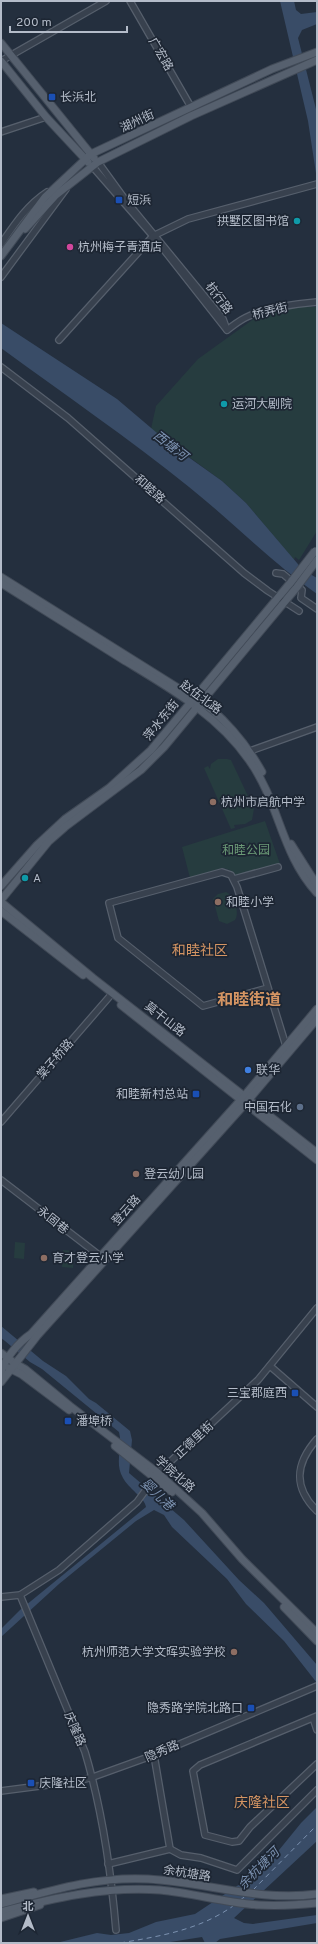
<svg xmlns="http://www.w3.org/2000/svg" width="318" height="1944" viewBox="0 0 318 1944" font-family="Overpass,'Noto Sans SC',sans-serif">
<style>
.green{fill:#263c3f}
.water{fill:#394c67}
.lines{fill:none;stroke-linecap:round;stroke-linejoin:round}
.ferry{stroke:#7c92b1;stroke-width:1;stroke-dasharray:5 4;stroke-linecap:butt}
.minor-casing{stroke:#565f6c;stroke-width:8}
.major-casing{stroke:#414a57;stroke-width:9}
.minor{stroke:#38414e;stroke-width:5.5}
.major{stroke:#56606e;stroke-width:7}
.major-bridge-casing{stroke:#414a57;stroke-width:9;stroke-linecap:butt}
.major-bridge{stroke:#56606e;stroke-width:7}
.transit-dot{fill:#1a4fb4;stroke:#1d2633;stroke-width:1.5}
.culture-dot{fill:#0f9aa8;stroke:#1d2633;stroke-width:1.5}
.hotel-dot{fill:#d1479c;stroke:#1d2633;stroke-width:1.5}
.education-dot{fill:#8d6e63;stroke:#1d2633;stroke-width:1.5}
.shop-dot{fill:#3f7fe0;stroke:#1d2633;stroke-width:1.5}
.service-dot{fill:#5c6f8a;stroke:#1d2633;stroke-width:1.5}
.labels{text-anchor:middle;stroke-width:3.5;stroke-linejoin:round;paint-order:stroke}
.street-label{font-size:12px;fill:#b4bcc9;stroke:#1d2633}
.poi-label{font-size:12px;fill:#b4bcc9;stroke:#1d2633;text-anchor:start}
.park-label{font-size:12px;fill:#6b9a76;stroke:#1d2633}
.water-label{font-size:13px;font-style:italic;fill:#7c92b1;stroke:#1d2633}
.quarter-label{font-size:14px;fill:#d59563;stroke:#1d2633}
.district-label{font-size:16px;font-weight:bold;fill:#d59563;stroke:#1d2633}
</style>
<rect width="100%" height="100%" fill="#242f3e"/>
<g class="green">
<polygon points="297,307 317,307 317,531 299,560 295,557 294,560 246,503 222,481 151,429 156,406 198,359 255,318 270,313"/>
<polygon points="218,759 227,759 231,760 254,809 252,820 245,824 234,825 235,828 231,829 204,768 208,766 210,769 211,764"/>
<polygon points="265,821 280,864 235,876 230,870 223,868 190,878 182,847"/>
<path d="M226 892C234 895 240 913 235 920L227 924 219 921 213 899 218 894Z"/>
<polygon points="15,1242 25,1243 24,1259 14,1258"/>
<polygon points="63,1250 74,1251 73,1268 62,1267"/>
</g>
<g class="water">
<polygon points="280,1 294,1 296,10 301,14 317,12 317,24 302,30 298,38 317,113 317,180 308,121"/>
<path d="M1 323 117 399 170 444 222 481 246 503 303 570 317 578V594C271 562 233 522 189 487 128 438 64 394 1 348Z"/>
<path d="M1 1326 43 1361 66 1376 89 1399 96 1403 130 1431 132 1440 129 1473 184 1520 239 1580 264 1603 317 1665V1683L284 1641 246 1604 227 1579 172 1527 164 1515 154 1510 136 1521 59 1584 1 1637V1629L20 1610 146 1507C145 1498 128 1488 123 1478 114 1463 123 1448 119 1432L42 1369 30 1362 5 1341 1 1338Z"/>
<polygon points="317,1807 317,1841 234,1918 244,1923 253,1924 317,1915 317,1923 220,1939 215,1943 205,1943 202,1937 164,1943 56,1943 97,1933 111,1935 129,1933 156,1922 195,1914 255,1874 275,1855 301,1823"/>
</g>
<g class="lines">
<g class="ferry">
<polyline points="253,1890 317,1825"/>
<polyline points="240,1900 246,1896"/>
<path d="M120 1943C161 1936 199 1930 233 1906"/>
</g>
<g class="minor-casing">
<g id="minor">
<polyline points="130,1 191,107"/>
<polyline points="1,61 106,1"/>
<polyline points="1,132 46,117"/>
<polyline points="92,166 153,236 227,330 223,319 127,202 98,162"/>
<path d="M1 244C14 225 27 205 47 192"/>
<polyline points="1,277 66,189"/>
<path d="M227 330C234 325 241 319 249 316 270 307 294 304 317 302"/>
<polyline points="59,340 153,236 188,219 317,184"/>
<polyline points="1,367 68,418 244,573 268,591 299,611"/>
<polyline points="276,573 283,574 302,590 301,598 317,609"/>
<polyline points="250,751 317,727"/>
<polyline points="234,879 278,867"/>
<polyline points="268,988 203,1006 118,938 109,903 222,872 231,875 237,887 286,1046"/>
<polyline points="1,1122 110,996"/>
<polyline points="1,1180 104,1259"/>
<polyline points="270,1366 317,1407"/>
<path d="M317 1439C295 1464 293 1487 317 1511"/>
<path d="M20 1595 85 1752C102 1809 111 1871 116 1930"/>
<polyline points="1,1597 20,1595 59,1570 137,1502 158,1473 258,1380 317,1308"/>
<polyline points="317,1716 200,1765 193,1771 205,1835 232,1842 239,1841 250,1827 317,1764"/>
<polyline points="313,1718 317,1730"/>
<polyline points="1,1791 78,1781 93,1777 154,1755 317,1686"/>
<polyline points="170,1849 181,1855 201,1858 237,1870 317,1790"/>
<polyline points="108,1864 170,1849 154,1755"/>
</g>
</g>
<g class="major-casing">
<g id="major">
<polyline points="1,43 94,158"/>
<polyline points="1,61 46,117 88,162"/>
<polyline points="25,229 56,195 98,162 191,116 317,60"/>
<polyline points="1,256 45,197 91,154 272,69 317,52"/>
<path d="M1 577 210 708C232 727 248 747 262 772"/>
<path d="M1 583C41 608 82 634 122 659 168 687 217 714 249 760 280 803 280 852 317 893"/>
<polyline points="291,844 317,885"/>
<polyline points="1,886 37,845 65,819 109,788 151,750 291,582"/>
<polyline points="1,900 49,841 65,827 141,770 164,747 297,587"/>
<polyline points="1,902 93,978 317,1153"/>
<polyline points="1,911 83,975"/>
<polyline points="121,1005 317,1160"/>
<polyline points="1,1353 16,1364 25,1369 70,1406 158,1473 202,1513 242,1559 317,1633"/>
<polyline points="9,1368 21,1374 69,1410"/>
<path d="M1 1373C4 1359 19 1342 31 1334L245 1095 317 1009"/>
<polyline points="1,1382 37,1336 245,1104 317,1019"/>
<polyline points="115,1446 172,1492"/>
<polyline points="284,1607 317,1641"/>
<polyline points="1,1899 34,1892"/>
<path d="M1 1904C49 1891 97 1876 148 1879 205 1882 259 1902 317 1894"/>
<path d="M1 1912C53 1898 105 1886 160 1890 193 1893 226 1903 259 1905 279 1906 298 1905 317 1903"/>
<polyline points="1,1918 40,1905"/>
</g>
</g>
<use href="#minor" class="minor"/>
<use href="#major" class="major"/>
<g class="major-bridge-casing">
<g id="major-bridge">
<polyline points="291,582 315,551"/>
<polyline points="297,587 317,560"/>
</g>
</g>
<use href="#major-bridge" class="major-bridge"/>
</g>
<g class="transit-dot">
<rect x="48" y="93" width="8" height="8" rx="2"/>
<rect x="115" y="196" width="8" height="8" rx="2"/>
<rect x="192" y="1090" width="8" height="8" rx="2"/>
<rect x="291" y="1389" width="8" height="8" rx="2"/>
<rect x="64" y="1417" width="8" height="8" rx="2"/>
<rect x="247" y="1704" width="8" height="8" rx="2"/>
<rect x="27" y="1779" width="8" height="8" rx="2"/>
</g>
<g class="culture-dot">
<circle cx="297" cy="221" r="4"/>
<circle cx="224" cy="404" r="4"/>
<circle cx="25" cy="878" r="4"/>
</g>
<circle class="hotel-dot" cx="70" cy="247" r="4"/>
<g class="education-dot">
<circle cx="213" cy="802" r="4"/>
<circle cx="218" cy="902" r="4"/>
<circle cx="136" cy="1174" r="4"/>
<circle cx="44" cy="1258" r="4"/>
<circle cx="234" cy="1652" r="4"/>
</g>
<circle class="shop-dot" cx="248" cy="1070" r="4"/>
<circle class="service-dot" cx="300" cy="1107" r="4"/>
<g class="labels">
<g class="street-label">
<text transform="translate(161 54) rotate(60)" y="4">广宏路</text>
<text transform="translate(137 121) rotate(-25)" y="4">湖州街</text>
<text transform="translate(219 298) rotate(53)" y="4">杭行路</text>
<text transform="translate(270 311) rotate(-14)" y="4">桥弄街</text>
<text transform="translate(150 489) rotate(42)" y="4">和睦路</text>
<text transform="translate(201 697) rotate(36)" y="4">赵伍北路</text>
<text transform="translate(161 720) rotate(-51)" y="4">萍水东街</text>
<text transform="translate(165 1019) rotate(38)" y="4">莫干山路</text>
<text transform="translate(55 1059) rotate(-49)" y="4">棠子桥路</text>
<text transform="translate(126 1210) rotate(-48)" y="4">登云路</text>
<text transform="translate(53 1220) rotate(39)" y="4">永固巷</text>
<text transform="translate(194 1440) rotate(-43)" y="4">正德里街</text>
<text transform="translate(175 1474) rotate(41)" y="4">学院北路</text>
<text transform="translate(75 1729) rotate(67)" y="4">庆隆路</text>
<text transform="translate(162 1751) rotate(-23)" y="4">隐秀路</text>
<text transform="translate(187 1873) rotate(9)" y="4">余杭塘路</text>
</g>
<g class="poi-label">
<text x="60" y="101">长浜北</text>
<text x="127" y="204">短浜</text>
<text x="289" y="225" text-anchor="end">拱墅区图书馆</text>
<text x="78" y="251">杭州梅子青酒店</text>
<text x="232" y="408">运河大剧院</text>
<text x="221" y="806">杭州市启航中学</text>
<text x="33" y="882">A</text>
<text x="226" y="906">和睦小学</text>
<text x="256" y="1074">联华</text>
<text x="188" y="1098" text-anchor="end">和睦新村总站</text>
<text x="292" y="1111" text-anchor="end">中国石化</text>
<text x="144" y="1178">登云幼儿园</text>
<text x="52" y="1262">育才登云小学</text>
<text x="287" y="1397" text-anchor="end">三宝郡庭西</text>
<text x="76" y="1425">潘埠桥</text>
<text x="226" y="1656" text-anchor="end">杭州师范大学文晖实验学校</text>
<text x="243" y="1712" text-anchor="end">隐秀路学院北路口</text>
<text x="39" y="1787">庆隆社区</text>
</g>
<g class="park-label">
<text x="246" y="854">和睦公园</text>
</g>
<g class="water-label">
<text transform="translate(171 445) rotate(38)" y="5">西塘河</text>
<text transform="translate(158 1494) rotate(43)" y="5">婴儿港</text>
<text transform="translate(258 1868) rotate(-45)" y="5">余杭塘河</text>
</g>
<g class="quarter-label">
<text x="200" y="955">和睦社区</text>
<text x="262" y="1807">庆隆社区</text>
</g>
<g class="district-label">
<text x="249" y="1005">和睦街道</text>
</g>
</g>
<rect width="318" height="1944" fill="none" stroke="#b4bcc9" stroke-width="4"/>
<g transform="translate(28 1916)" stroke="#1d2633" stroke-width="3" paint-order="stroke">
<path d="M0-3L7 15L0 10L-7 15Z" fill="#b4bcc9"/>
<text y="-6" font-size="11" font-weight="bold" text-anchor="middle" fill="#b4bcc9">北</text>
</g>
<path d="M10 26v6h117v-6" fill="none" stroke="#b4bcc9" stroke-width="2"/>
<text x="16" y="26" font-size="12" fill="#b4bcc9" stroke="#1d2633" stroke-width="3" paint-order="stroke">200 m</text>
</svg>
